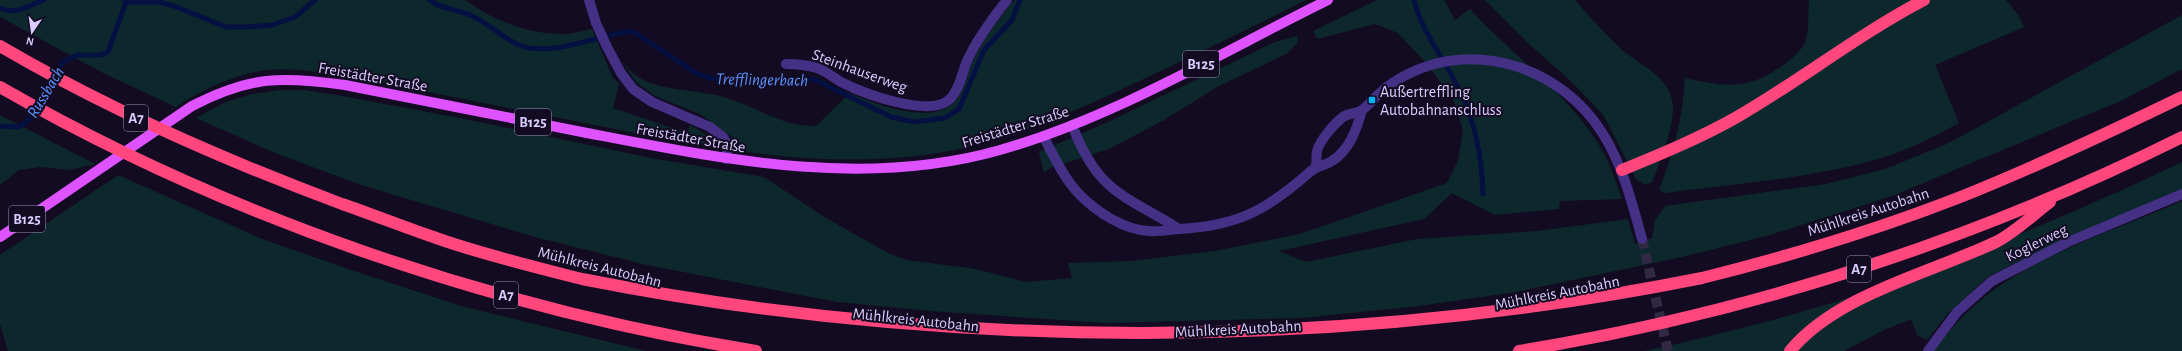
<svg xmlns="http://www.w3.org/2000/svg" width="2182" height="351" viewBox="0 0 2182 351" font-family="'Alegreya Sans',sans-serif">
<style>
.green{fill:#0d282d}
.lines{fill:none;stroke-linecap:round;stroke-linejoin:round}
.stream{stroke:#040f42;stroke-width:5}
.minor-tunnel{stroke:#312843;stroke-width:10;stroke-dasharray:10 5;stroke-linecap:butt}
.minor{stroke:#443186;stroke-width:10}
.major{stroke:#de53ff;stroke-width:10}
.highway{stroke:#ff477d;stroke-width:12}
.poi-dot{fill:#00b1f7;stroke:#130b22;stroke-width:1.5}
.labels{text-anchor:middle;stroke-width:4;stroke-linejoin:round;paint-order:stroke}
.shield{fill:#130b22;stroke:#9f92bd;stroke-width:1}
.shield-label{font-size:15px;font-weight:bold;fill:#dbccff}
.street-label{font-size:16px;fill:#dbccff;stroke:#130b22}
.poi-label{font-size:16px;fill:#dbccff;stroke:#130b22;text-anchor:start}
.water-label{font-size:17px;font-style:italic;fill:#5a94ff;stroke:#130b22}
</style>
<rect width="100%" height="100%" fill="#130b22"/>
<g class="green">
<path d="M0 0H465C493 20 524 33 559 34 569 35 581 31 592 29L612 76 619 84 613 108 687 133 690 125C698 130 711 135 714 145L660 138 348 76C322 73 293 67 266 70 234 75 203 89 176 107L103 73 0 17Z"/>
<path d="M1014 0H1306C1250 28 1193 56 1135 83 1082 108 1029 132 972 146 899 164 821 162 747 152L736 140 700 114 655 96 636 82 621 60C625 64 628 69 633 73 654 92 700 89 727 98 760 108 779 126 816 126L850 93C874 104 932 126 954 102 964 92 966 76 972 63 983 40 998 20 1014 0Z"/>
<path d="M1377 0H1444L1455 20 1470 9C1511 54 1562 89 1596 140 1608 158 1615 179 1622 199L1560 201 1559 209 1495 215 1452 193 1424 219 1279 251 1306 262 1417 239 1537 231 1628 219 1635 244 1652 238 1655 220 1665 206 1826 184 1885 169 1947 144 2182 15V69L2123 100 1892 196 1770 235 1682 257 1516 292 1419 306 1302 318 1105 323 930 311 837 302 647 265 535 237 361 185 275 153 196 118 226 102 252 94 280 90H305L337 95 465 119 651 158 764 177 826 218 888 253 906 260 976 269 1026 282 1072 278 1068 263 1131 261 1215 251 1300 234 1447 183 1458 161 1463 131 1453 99 1426 63 1398 33 1375 24 1317 39 1313 31Z"/>
<path d="M1485 0H1575C1590 17 1605 34 1621 49 1639 65 1666 74 1672 100 1677 120 1660 163 1652 182L1645 185 1636 179 1604 116 1574 84 1530 45Z"/>
<path d="M1809 0H2006L2018 15 2024 27 1935 65 1959 123C1933 137 1907 151 1878 159 1809 179 1736 183 1665 193L1659 190C1673 154 1683 118 1685 78 1727 87 1749 91 1786 63 1794 57 1802 50 1806 40 1809 29 1808 12 1809 0Z"/>
<polygon points="1297,36 1298,42 1288,53 1219,86 1164,120 1109,149 1050,168 1044,173 1039,152 1110,121 1275,42"/>
<polygon points="0,115 95,164 69,170 40,167 19,170 0,185"/>
<path d="M2182 162V189L2064 239 1989 276 1948 313 1927 340 1917 335 1911 319 1884 330 1844 351H1645C1721 334 1798 315 1872 290 1977 254 2081 210 2182 162Z"/>
<polygon points="118,175 262,239 354,271 461,306 646,351 8,351 0,324 0,255"/>
<path d="M2182 201V351H1933C1951 328 1971 306 1995 289 2051 250 2120 228 2182 201Z"/>
</g>
<g class="lines">
<g class="stream">
<polyline points="124,0 126,2 159,2 174,6 226,27 248,27 272,25 295,17 315,0"/>
<path d="M430 0C441 10 459 9 472 16 489 23 502 38 519 45 548 57 593 38 624 32H634L696 73 709 78 767 82 805 79 816 80 891 117 915 122 945 118 959 109 984 50 1012 20 1020 0"/>
<path d="M1414 0C1422 33 1446 61 1461 93 1476 125 1482 159 1483 194"/>
<path d="M0 8C14 16 30 5 44 0"/>
<polyline points="0,126 17,127 26,123 64,61 77,55 101,55 108,52 126,2"/>
</g>
<polyline class="minor-tunnel" points="1642,239 1668,351"/>
<g class="minor">
<polyline points="589,0 596,23 607,47 621,73 633,89 652,102 710,127 723,137 728,146 726,159"/>
<path d="M786 64C797 64 807 65 817 68 826 71 834 78 843 83 865 94 932 119 951 98 960 88 962 73 967 61 977 39 992 19 1007 0"/>
<path d="M1072 125C1098 193 1123 194 1179 229"/>
<path d="M1043 136C1054 156 1064 179 1080 195 1097 212 1124 230 1149 231 1159 232 1169 230 1179 229 1238 226 1267 210 1311 171 1318 165 1325 166 1332 161 1350 150 1357 128 1362 110"/>
<path d="M1316 166C1317 161 1316 156 1317 151 1320 140 1334 124 1343 117 1348 113 1357 114 1362 110 1369 105 1374 98 1380 93 1388 85 1398 79 1408 74 1478 39 1563 69 1603 134 1623 166 1632 203 1642 239"/>
<polyline points="1928,351 1957,312 1992,281 2068,242 2182,194"/>
</g>
<path class="major" d="M0 237 192 106C250 76 282 76 345 85 426 101 506 117 587 133 722 159 864 189 1000 150 1113 118 1222 52 1328 0"/>
<g class="highway">
<path d="M0 46C109 110 224 160 342 204 374 215 406 228 439 239 485 255 534 267 582 279 946 351 1338 351 1702 278 1790 256 1879 229 1963 196 2038 166 2110 132 2182 97"/>
<path d="M0 87C226 217 498 310 756 351"/>
<path d="M1622 170C1661 154 1700 138 1737 117 1801 80 1859 34 1924 0"/>
<path d="M1519 351C1749 313 1973 241 2182 137"/>
<path d="M1790 351C1837 294 1931 273 1996 242 2014 233 2034 214 2050 202"/>
</g>
</g>
<rect class="poi-dot" x="1368" y="96" width="8" height="8" rx="2"/>
<g class="labels">
<g class="shield">
<rect x="1183" y="51" width="36" height="26" rx="3"/>
<rect x="124" y="105" width="24" height="26" rx="3"/>
<rect x="515" y="109" width="36" height="26" rx="3"/>
<rect x="9" y="206" width="36" height="26" rx="3"/>
<rect x="1847" y="256" width="24" height="26" rx="3"/>
<rect x="494" y="282" width="24" height="26" rx="3"/>
</g>
<g class="shield-label">
<text x="1201" y="69">B125</text>
<text x="136" y="123">A7</text>
<text x="533" y="127">B125</text>
<text x="27" y="224">B125</text>
<text x="1859" y="274">A7</text>
<text x="506" y="300">A7</text>
</g>
<g class="street-label">
<text transform="translate(860 70) rotate(20)" y="6">Steinhauserweg</text>
<text transform="translate(373 76) rotate(10)" y="6">Freistädter Straße</text>
<text transform="translate(1015 126) rotate(-17)" y="6">Freistädter Straße</text>
<text transform="translate(691 137) rotate(10)" y="6">Freistädter Straße</text>
<text transform="translate(1868 211) rotate(-18)" y="6">Mühlkreis Autobahn</text>
<text transform="translate(2036 242) rotate(-26)" y="6">Koglerweg</text>
<text transform="translate(600 266) rotate(14)" y="6">Mühlkreis Autobahn</text>
<text transform="translate(1557 292) rotate(-11)" y="6">Mühlkreis Autobahn</text>
<text transform="translate(916 319) rotate(6)" y="6">Mühlkreis Autobahn</text>
<text transform="translate(1238 328) rotate(-3)" y="6">Mühlkreis Autobahn</text>
</g>
<g class="poi-label">
<text x="1380" y="97">Außertreffling<tspan x="1380" dy="18">Autobahnanschluss</tspan></text>
</g>
<g class="water-label">
<text transform="translate(762 79) rotate(1)" y="6">Trefflingerbach</text>
<text transform="translate(45 92) rotate(-59)" y="6">Russbach</text>
</g>
</g>
<g transform="translate(32 32) rotate(193)" stroke="#130b22" stroke-width="3" paint-order="stroke">
<path d="M0-3L7 15L0 10L-7 15Z" fill="#dbccff"/>
<text y="-6" font-size="11" font-weight="bold" text-anchor="middle" fill="#dbccff">N</text>
</g>
</svg>
